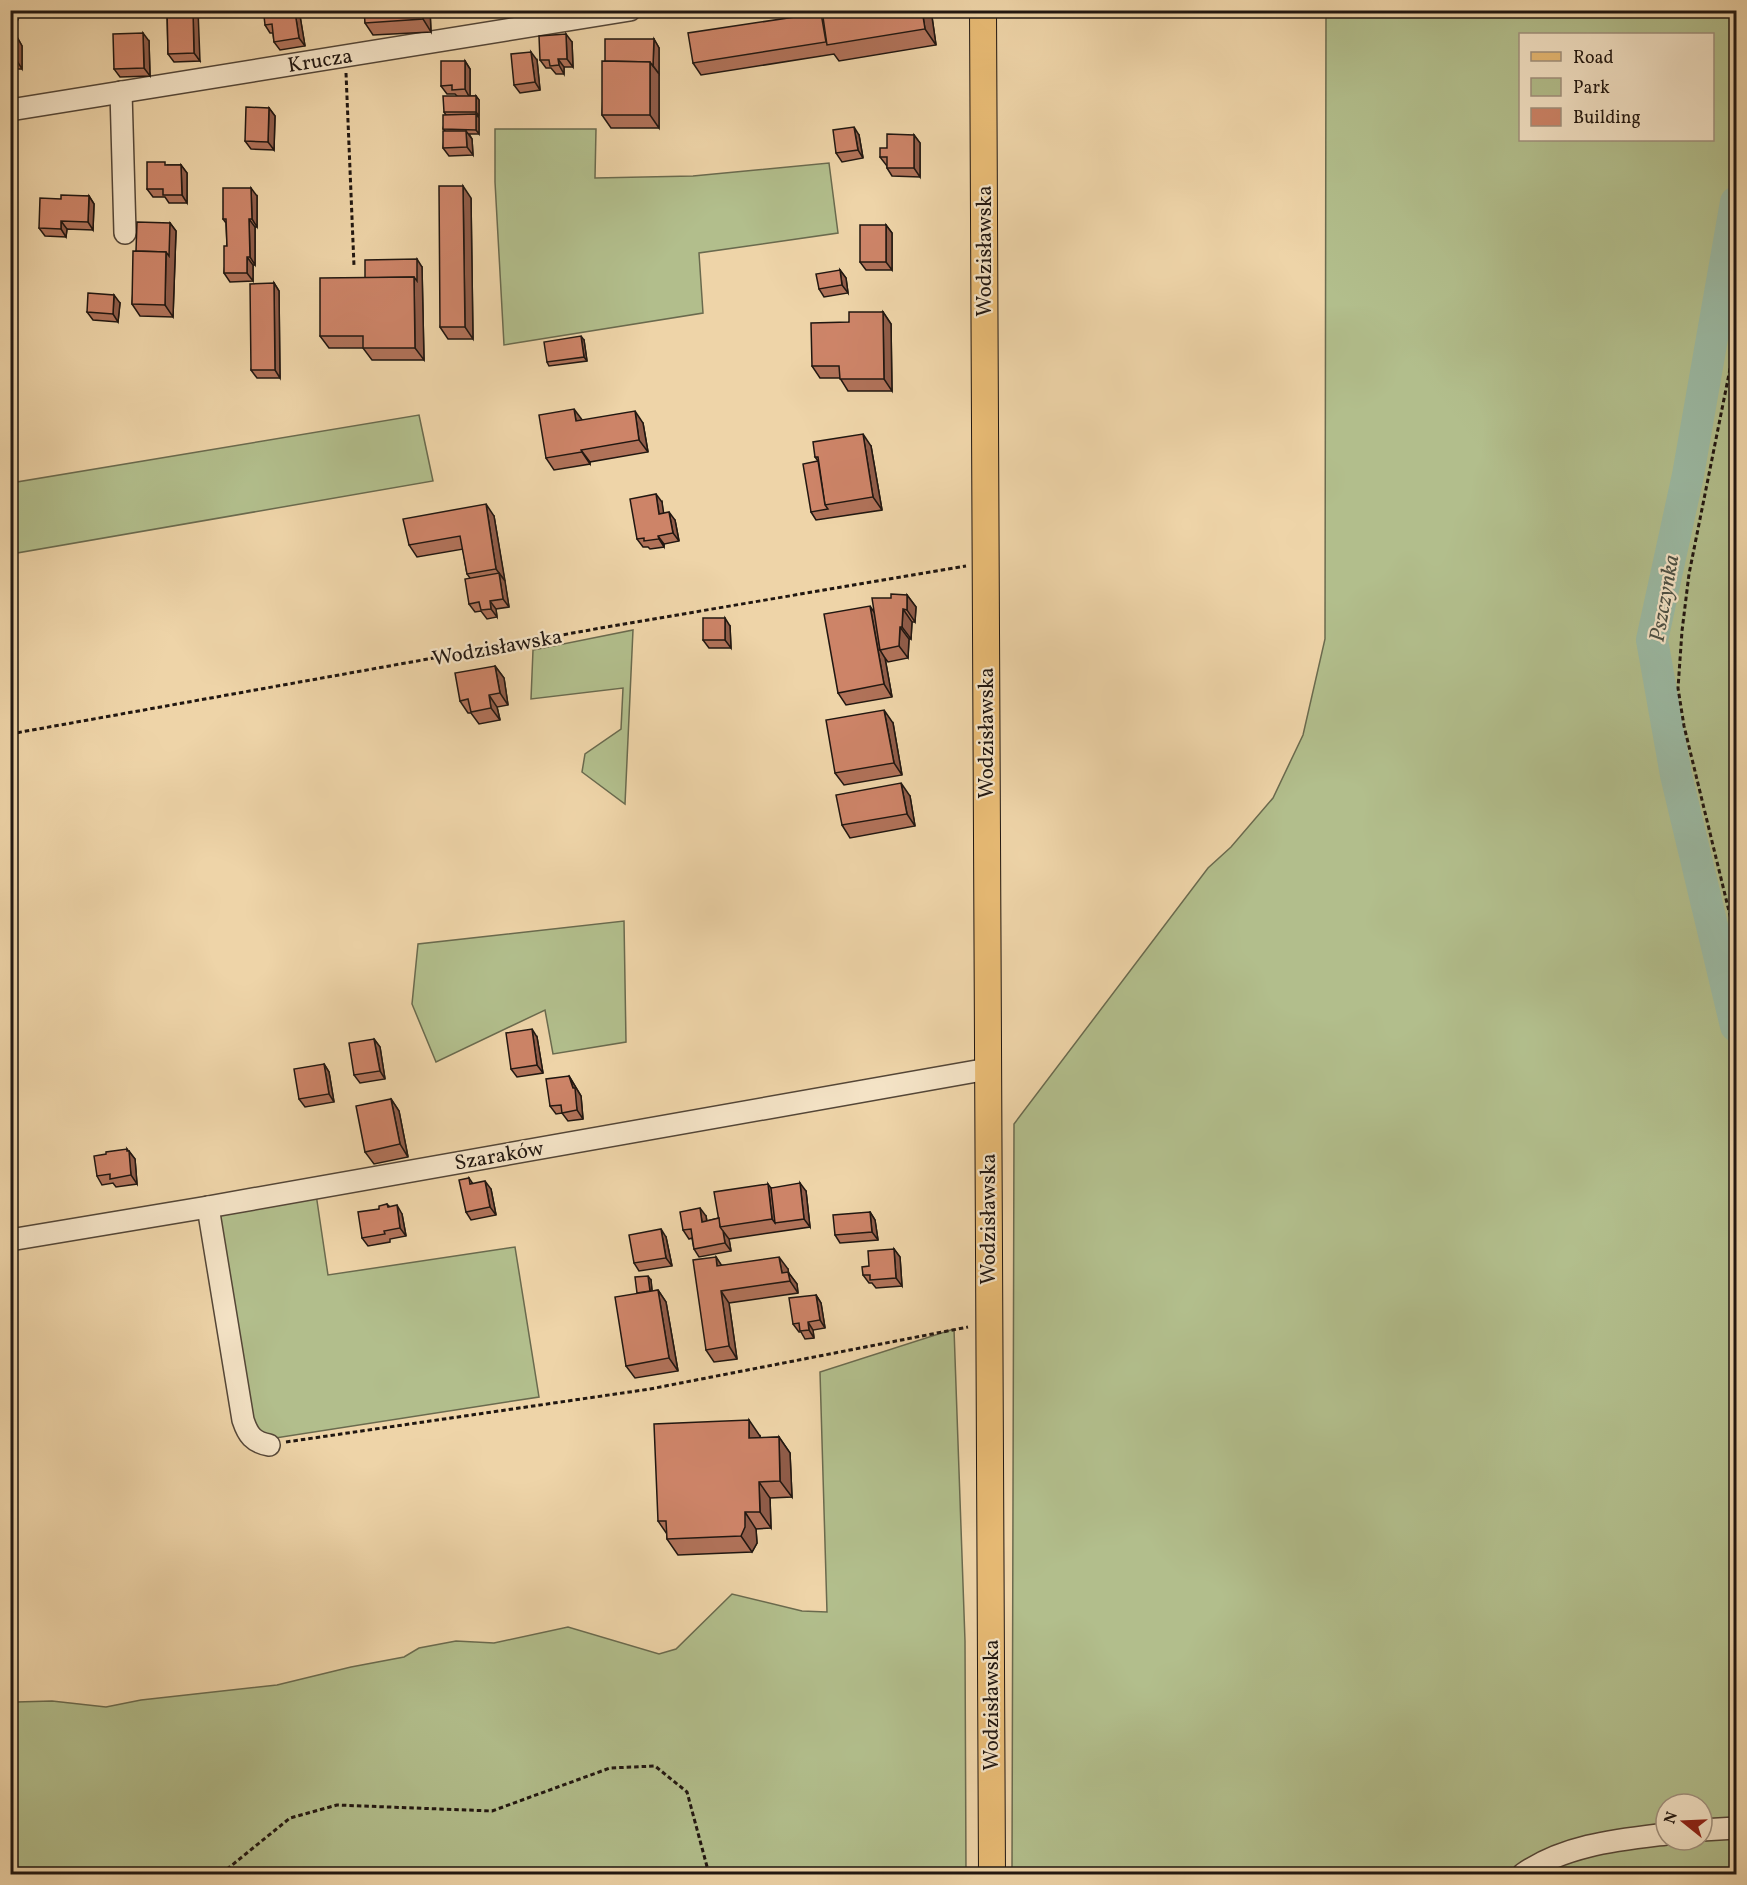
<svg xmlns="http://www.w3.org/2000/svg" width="1747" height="1885" viewBox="0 0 1747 1885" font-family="Vollkorn,serif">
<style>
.green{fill:#b2be8c;stroke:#6a6a4e;stroke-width:1.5;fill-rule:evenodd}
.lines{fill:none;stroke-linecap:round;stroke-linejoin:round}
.river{stroke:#9bb9a3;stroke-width:32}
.minor-casing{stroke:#544637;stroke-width:24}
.major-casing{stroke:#211711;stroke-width:28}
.path{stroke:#211711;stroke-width:3;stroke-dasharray:4.5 3;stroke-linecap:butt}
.minor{stroke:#f4e3c6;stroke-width:21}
.major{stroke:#e7ba74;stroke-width:26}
.wall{fill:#b07259;stroke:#211711;stroke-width:1.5}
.shaded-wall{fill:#905c49;stroke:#211711;stroke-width:1.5}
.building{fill:#cd8468;stroke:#211711;stroke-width:1.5}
.labels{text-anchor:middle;stroke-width:4.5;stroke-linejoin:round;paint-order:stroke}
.street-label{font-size:21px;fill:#211711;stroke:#f4e3c6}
.water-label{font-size:22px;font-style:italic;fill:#4c5044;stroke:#f4e3c6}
</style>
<rect width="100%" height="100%" fill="#eed4a8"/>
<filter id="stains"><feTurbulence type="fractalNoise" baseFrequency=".00333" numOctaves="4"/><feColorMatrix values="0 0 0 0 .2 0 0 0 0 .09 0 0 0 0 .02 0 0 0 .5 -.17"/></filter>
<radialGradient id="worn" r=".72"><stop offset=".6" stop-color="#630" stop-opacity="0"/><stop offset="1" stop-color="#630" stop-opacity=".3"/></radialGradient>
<g class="green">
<path d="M1326 11H1736V1874H1012L1014 1124 1208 868 1231 847 1273 798 1303 735 1325 639ZM1520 34H1712V140H1520ZM1666 1804H1702V1840H1666Z"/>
<polygon points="495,129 596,129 595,178 693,176 829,163 838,233 699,253 703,313 504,345 495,182"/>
<polygon points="419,415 433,481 11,554 11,483"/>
<polygon points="633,630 625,804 582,772 585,754 621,729 623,688 531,699 533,650"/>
<polygon points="624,921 626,1042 553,1054 545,1010 436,1062 412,1004 418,944"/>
<polygon points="316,1194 328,1275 515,1247 539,1397 269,1439 251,1427 216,1211"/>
<polygon points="954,1329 965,1641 966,1874 11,1874 10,1703 16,1702 52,1701 106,1707 141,1700 277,1685 351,1667 404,1657 419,1648 456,1641 494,1643 568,1627 659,1654 676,1649 732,1594 802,1611 827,1612 820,1372"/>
</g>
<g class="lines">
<polyline class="river" points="1736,202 1688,475 1652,640 1676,775 1736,1026"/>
<g class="minor-casing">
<g id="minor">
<polyline points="121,92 125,233"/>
<polyline points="10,110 630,10"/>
<path d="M208 1207 243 1420C248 1435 253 1442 269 1445"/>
<polyline points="10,1240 208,1207 988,1069"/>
<polyline points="1702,1830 1736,1828"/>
<path d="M1523 1874C1565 1845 1617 1840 1666 1834"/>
</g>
</g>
<g class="major-casing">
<polyline id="major" points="983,10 992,1874"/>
</g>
<g class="path">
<polyline points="346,73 354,266"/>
<polyline points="1736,339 1689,574 1682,631 1678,688 1684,726 1736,940"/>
<polyline points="10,734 612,626 966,566"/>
<polyline points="286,1442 650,1389 968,1327"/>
<polyline points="221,1874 290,1818 337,1805 492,1811 610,1768 655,1766 687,1792 709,1874"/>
</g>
<use href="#minor" class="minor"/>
<use href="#major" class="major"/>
</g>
<g class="wall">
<polygon points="167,10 200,61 174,62 168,54"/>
<polygon points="241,10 257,10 257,12 243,14"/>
<polygon points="273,10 299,10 305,46 280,50 274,42 273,33 270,33 265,25 273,15"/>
<polygon points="364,10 430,10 431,32 373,35 365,23"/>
<polygon points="822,10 931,10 936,45 839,61 834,54 701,75 693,63 821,13 822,15"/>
<polygon points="10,37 17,37 22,46 22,69 10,69"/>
<polygon points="654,39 659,48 659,128 611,128 602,115 605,61"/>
<polygon points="149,41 150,76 120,77 114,69"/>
<polygon points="572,42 573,67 564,67 564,74 556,74 551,68 546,68 540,60"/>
<polygon points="537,60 540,90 520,93 514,85"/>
<polygon points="465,61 470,69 470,96 476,96 479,100 479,116 477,116 479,118 479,134 469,134 472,139 473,155 449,156 443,148 445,131 443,129 446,115 444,112 457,96 455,94 447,94 441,86"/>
<polygon points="269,108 275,116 274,150 251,149 245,141"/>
<polygon points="859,135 863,158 842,162 836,153"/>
<polygon points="914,135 920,143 920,177 892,176 887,168 887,166 880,157 887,148"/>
<polygon points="167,165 181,165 187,173 187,203 169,203 165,197 153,197 147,189"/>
<polygon points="89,196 94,204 93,230 67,229 66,237 45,236 39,228 61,199"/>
<polygon points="257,196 257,227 255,227 255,265 253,265 253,281 230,282 224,273 227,246 226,223 223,219"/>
<polygon points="471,198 473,339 448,339 440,327"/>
<polygon points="170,223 176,231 173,317 140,316 132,304 136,251"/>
<polygon points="886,225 892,233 892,270 866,270 860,262"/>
<polygon points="422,267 424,360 372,360 363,348 329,348 320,336 365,278"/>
<polygon points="840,270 846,278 848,293 824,297 819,289"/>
<polygon points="274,283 279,291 280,378 257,378 251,370"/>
<polygon points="120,303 118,322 93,320 87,312"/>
<polygon points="883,312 891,324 892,391 848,391 840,378 820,378 812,366 849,322"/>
<polygon points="584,340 587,361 549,366 547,362"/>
<polygon points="582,420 643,423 648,452 590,462 590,464 554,470 546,458"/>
<polygon points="871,446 882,510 816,520 811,512 818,461 815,457"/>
<polygon points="662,502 663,513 675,520 679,541 664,544 664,547 650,549 648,547 643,547 637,539"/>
<polygon points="494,516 509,607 496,609 497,617 487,619 481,611 475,612 469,604 470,578 467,574 463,549 417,557 409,545"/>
<polygon points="907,595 916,607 915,622 912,622 911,639 909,639 908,658 888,662 885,658 892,697 846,705 838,693 875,613"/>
<polygon points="730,626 731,648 709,648 703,640"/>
<polygon points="495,666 504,678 508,705 497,707 500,720 479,724 471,713 468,713 460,701"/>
<polygon points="893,723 902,775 844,785 835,773"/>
<polygon points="910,796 915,826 850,838 842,825"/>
<polygon points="537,1037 543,1073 517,1077 511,1069"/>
<polygon points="374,1039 380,1047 385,1079 360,1083 354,1075"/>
<polygon points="324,1064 329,1072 334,1102 305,1107 299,1099"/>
<polygon points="569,1076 581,1096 583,1119 568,1121 562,1113 556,1114 550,1106"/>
<polygon points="391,1099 399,1111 408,1157 374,1164 365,1152"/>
<polygon points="129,1151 135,1159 137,1184 116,1187 113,1183 102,1185 97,1176"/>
<polygon points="469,1178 473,1184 491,1189 496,1215 471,1220 466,1212"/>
<polygon points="771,1188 806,1191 810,1227 729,1239 731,1251 699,1257 694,1249 692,1238 689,1239 683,1230 706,1216 707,1221 719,1218"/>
<polygon points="387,1204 390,1207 402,1214 406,1236 390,1239 390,1242 368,1246 362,1238 379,1209"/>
<polygon points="870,1212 875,1220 878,1240 840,1243 835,1235"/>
<polygon points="666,1237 672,1266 639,1271 634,1263"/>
<polygon points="894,1249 900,1257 902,1286 876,1288 872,1283 869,1283 863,1275 869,1266"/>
<polygon points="716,1257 721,1265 788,1269 788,1272 797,1284 798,1293 729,1303 737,1359 714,1362 706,1350"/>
<polygon points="651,1280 652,1291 658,1290 666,1302 678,1371 635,1378 626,1366 637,1293"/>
<polygon points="816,1295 821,1303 825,1328 813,1330 814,1338 805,1339 801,1332 799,1332 793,1324"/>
<polygon points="760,1436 760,1438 779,1437 790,1453 792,1497 770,1498 771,1528 756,1529 757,1543 752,1552 678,1555 667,1539 667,1534 658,1521"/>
</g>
<g class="shaded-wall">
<polygon points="13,10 22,10 14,29 10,24 10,16"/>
<polygon points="193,10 198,10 200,61 194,53"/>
<polygon points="297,10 299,10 305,46 299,38 295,12"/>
<polygon points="422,10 430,10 431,32 423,19"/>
<polygon points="922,10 931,10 936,45 925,29"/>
<polygon points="143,33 149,41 150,76 144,68"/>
<polygon points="566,34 572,42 573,67 567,59"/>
<polygon points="17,37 22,46 22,69 17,61"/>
<polygon points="654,39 659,48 659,74 653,66"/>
<polygon points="531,52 537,60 540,90 535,82"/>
<polygon points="558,59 564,67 564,74 559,65"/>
<polygon points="465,61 470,69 470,98 465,89"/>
<polygon points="650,62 659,74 659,128 650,115"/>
<polygon points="476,96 479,100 479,116 476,112"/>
<polygon points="269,108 275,116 274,150 268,142"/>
<polygon points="476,114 479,118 479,134 476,130"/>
<polygon points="854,127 859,135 863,158 858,150"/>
<polygon points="466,131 472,139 473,155 467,147"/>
<polygon points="914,135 920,143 920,177 914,168"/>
<polygon points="181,165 187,173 187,203 182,195"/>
<polygon points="463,186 471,198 473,339 465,327"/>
<polygon points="251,188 257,196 257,227 252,219"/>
<polygon points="89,196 94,204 93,230 88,222"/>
<polygon points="249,219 255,227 255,265 250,257"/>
<polygon points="61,221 67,229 66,237 61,229"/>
<polygon points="170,223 176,231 173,317 165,305 166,252"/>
<polygon points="886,225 892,233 892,270 886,262"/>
<polygon points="247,257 253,265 253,281 247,273"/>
<polygon points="417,259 422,267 424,360 415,348 414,277"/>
<polygon points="840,270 846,278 848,293 842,285"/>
<polygon points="274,283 279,291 280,378 275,370"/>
<polygon points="114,295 120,303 118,322 113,314"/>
<polygon points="883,312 891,324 892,391 884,379"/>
<polygon points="581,336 584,340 587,361 584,357"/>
<polygon points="574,409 583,421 576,421"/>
<polygon points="635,411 643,423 648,452 639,440"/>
<polygon points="863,434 871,446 882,510 873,497"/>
<polygon points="581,450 590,462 590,464 582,452"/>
<polygon points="656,494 662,502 665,522 659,514"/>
<polygon points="486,504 494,516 505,581 496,569"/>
<polygon points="669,512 675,520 679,541 673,533"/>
<polygon points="658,536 664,544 664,547 659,539"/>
<polygon points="499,573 505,581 509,607 503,599"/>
<polygon points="907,595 916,607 915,622 907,610"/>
<polygon points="490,601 496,609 497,617 491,609"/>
<polygon points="870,606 878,618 880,650 885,658 892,697 884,684"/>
<polygon points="903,609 912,622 911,639 902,627"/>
<polygon points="725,618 730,626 731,648 725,640"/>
<polygon points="900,627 909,639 908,658 899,646"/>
<polygon points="495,666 504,678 508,705 500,693"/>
<polygon points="489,695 497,707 500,720 491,708"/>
<polygon points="884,710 893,723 902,775 894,763"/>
<polygon points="901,783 910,796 915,826 907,814"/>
<polygon points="532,1029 537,1037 543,1073 537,1065"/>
<polygon points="374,1039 380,1047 385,1079 380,1071"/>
<polygon points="324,1064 329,1072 334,1102 329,1094"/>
<polygon points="569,1076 581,1096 583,1119 577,1110 573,1088"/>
<polygon points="391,1099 399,1111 408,1157 400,1144"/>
<polygon points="127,1149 135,1159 137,1184 131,1175"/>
<polygon points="485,1181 491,1189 496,1215 490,1207"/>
<polygon points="800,1183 806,1191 810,1227 804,1219"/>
<polygon points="768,1184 777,1196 775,1223 772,1219"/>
<polygon points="397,1205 402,1214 406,1236 400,1228"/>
<polygon points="700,1208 706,1216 708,1230 702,1222"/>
<polygon points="870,1212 875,1220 878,1240 872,1232"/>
<polygon points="661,1229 666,1237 672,1266 666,1258"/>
<polygon points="723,1231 729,1239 731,1251 725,1243"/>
<polygon points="894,1249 900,1257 902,1286 896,1278"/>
<polygon points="716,1257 724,1269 717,1266"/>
<polygon points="779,1257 788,1269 790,1281 782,1273"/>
<polygon points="788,1272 797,1284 798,1293 790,1281"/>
<polygon points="648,1276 651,1280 653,1301 651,1297"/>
<polygon points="658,1290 666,1302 678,1371 669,1358"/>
<polygon points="721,1291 729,1303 737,1359 729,1346"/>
<polygon points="816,1295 821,1303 825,1328 820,1320"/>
<polygon points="808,1322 813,1330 814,1338 809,1330"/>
<polygon points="749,1420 760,1436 761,1454 749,1438"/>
<polygon points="779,1437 790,1453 792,1497 780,1481"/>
<polygon points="759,1482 770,1498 771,1528 760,1512"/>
<polygon points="745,1512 756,1529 757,1543 752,1552 741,1536"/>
</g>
<g class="building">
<polygon points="167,10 193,10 194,53 168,54"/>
<polygon points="273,10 297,10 298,16 295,12 273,15"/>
<polygon points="364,10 422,10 423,19 365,23"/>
<polygon points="822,10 922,10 925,29 827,45"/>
<polygon points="295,12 299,38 274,42 272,24 265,25 264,16"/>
<polygon points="821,13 826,42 693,63 688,33"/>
<polygon points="143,33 144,68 114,69 113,34"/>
<polygon points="566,34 567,59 558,59 559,65 550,66 549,60 540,60 539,36"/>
<rect x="10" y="37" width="7" height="24"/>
<polygon points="605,39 654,39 653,66 650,62 605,61"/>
<polygon points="531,52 535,82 514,85 511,54"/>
<polygon points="441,61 465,61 465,89 452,90 452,85 441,86"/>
<polygon points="602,61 650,62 650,115 602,115"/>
<polygon points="443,96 476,96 476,112 444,112"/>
<polygon points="246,107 269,108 268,142 245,141"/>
<polygon points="476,114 476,130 443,129 443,115"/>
<polygon points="854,127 858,150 836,153 833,130"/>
<polygon points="443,131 466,131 467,147 443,148"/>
<polygon points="887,134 914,135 914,168 887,168 887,157 880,157 880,148 887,148"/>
<polygon points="147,162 165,162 165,165 181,165 182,195 163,195 163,189 147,189"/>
<polygon points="439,186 463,186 465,327 440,327"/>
<polygon points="223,188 251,188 252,219 249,219 250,257 247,257 247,273 224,273 224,246 227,246 226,219 223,219"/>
<polygon points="61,195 89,196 88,222 61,221 61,229 39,228 40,198 61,199"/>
<polygon points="137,222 170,223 169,256 166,252 136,251"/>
<rect x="860" y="225" width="26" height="37"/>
<polygon points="133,251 166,252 165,305 132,304"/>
<polygon points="417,259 417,281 414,277 365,278 365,260"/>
<polygon points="840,270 842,285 819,289 816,274"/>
<polygon points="414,277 415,348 363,348 363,336 320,336 320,278"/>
<polygon points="274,283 275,370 251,370 250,284"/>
<polygon points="88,293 114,295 113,314 87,312"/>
<polygon points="849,312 883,312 884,379 840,379 839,366 812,366 811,323 849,322"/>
<polygon points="581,336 584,357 547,362 544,342"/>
<polygon points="574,409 576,421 635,411 639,440 581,450 582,452 546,458 539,415"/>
<polygon points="863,434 873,497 825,505 818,457 815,457 813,442"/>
<polygon points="818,461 825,505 828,509 811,512 803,464"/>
<polygon points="656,494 659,514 669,512 673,533 658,536 659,539 644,541 644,538 637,539 630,499"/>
<polygon points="486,504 496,569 467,574 460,536 409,545 403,519"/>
<polygon points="499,573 503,599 490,601 491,609 481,610 479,602 469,604 465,579"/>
<polygon points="891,594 907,595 907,610 903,609 902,627 900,627 899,646 880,650 872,598 891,598"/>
<polygon points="870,606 884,684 838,693 824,614"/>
<rect x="703" y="618" width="22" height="22"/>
<polygon points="495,666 500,693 489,695 491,708 471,712 468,699 460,701 455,673"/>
<polygon points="884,710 894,763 835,773 826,720"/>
<polygon points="901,783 907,814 842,825 836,795"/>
<polygon points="532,1029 537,1065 511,1069 506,1033"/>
<polygon points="374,1039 380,1071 354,1075 349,1043"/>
<polygon points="324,1064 329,1094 299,1099 294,1069"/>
<polygon points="569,1076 573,1088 575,1088 577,1110 562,1113 561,1105 550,1106 546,1079"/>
<polygon points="391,1099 400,1144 365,1152 356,1106"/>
<polygon points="127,1149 127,1151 129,1151 131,1175 110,1179 110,1174 97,1176 94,1156 106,1154 106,1152"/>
<polygon points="469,1178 470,1184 485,1181 490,1207 466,1212 459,1180"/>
<polygon points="800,1183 804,1219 775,1223 771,1188"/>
<polygon points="768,1184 772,1219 720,1227 714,1192"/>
<polygon points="387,1204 388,1207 397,1205 400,1228 384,1231 385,1234 362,1238 358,1212 379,1209 379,1206"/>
<polygon points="700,1208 702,1222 719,1218 720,1227 723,1231 725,1243 694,1249 691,1229 683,1230 680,1212"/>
<polygon points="870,1212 872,1232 835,1235 833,1215"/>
<polygon points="661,1229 666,1258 634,1263 629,1235"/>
<polygon points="894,1249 896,1278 870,1280 870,1275 863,1275 862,1267 869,1266 868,1251"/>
<polygon points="716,1257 717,1266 779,1257 782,1273 788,1272 790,1281 721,1291 729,1346 706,1350 693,1260"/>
<polygon points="648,1276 650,1291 637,1293 635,1277"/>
<polygon points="658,1290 669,1358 626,1366 615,1297"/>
<polygon points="816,1295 820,1320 808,1322 809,1330 800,1331 799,1323 793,1324 789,1298"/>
<polygon points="749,1420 749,1438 779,1437 780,1481 759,1482 760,1512 745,1512 745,1527 741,1536 667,1539 666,1521 658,1521 654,1424"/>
</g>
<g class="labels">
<g class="street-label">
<text transform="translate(320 60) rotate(-9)" y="7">Krucza</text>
<text transform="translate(984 251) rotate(-90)" y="7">Wodzisławska</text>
<text transform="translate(497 647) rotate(-10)" y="7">Wodzisławska</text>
<text transform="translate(986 733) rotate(-90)" y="7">Wodzisławska</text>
<text transform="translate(499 1155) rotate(-10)" y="7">Szaraków</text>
<text transform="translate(988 1219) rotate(-90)" y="7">Wodzisławska</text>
<text transform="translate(991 1705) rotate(-90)" y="7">Wodzisławska</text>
</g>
<g class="water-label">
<text transform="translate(1663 598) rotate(-80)" y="8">Pszczynka</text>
</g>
</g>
<rect width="1747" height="1885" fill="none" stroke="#eed4a8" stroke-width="36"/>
<rect x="12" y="12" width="1723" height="1861" fill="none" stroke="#211711" stroke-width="3"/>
<rect x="18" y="18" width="1711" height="1849" fill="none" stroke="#211711" stroke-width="1.5"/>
<rect x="1519" y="33" width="195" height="108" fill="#f4e3c6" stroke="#a0917e" stroke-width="1.5"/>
<rect x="1531" y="52" width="30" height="9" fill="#e7ba74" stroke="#a0917e" stroke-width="1.5"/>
<text x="1573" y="63" font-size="18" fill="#211711">Road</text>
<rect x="1531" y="78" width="30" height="18" fill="#b2be8c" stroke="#a0917e" stroke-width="1.5"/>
<text x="1573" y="93" font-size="18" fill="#211711">Park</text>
<rect x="1531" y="108" width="30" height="18" fill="#cd8468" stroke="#a0917e" stroke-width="1.5"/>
<text x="1573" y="123" font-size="18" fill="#211711">Building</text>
<g transform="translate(1684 1822) rotate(288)"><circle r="28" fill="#f4e3c6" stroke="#a0917e" stroke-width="1.5"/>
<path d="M0-4.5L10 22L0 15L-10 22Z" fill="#8f2418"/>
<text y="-9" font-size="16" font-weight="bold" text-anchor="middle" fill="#211711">N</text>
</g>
<rect width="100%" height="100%" filter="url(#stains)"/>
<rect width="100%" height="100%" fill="url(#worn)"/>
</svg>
